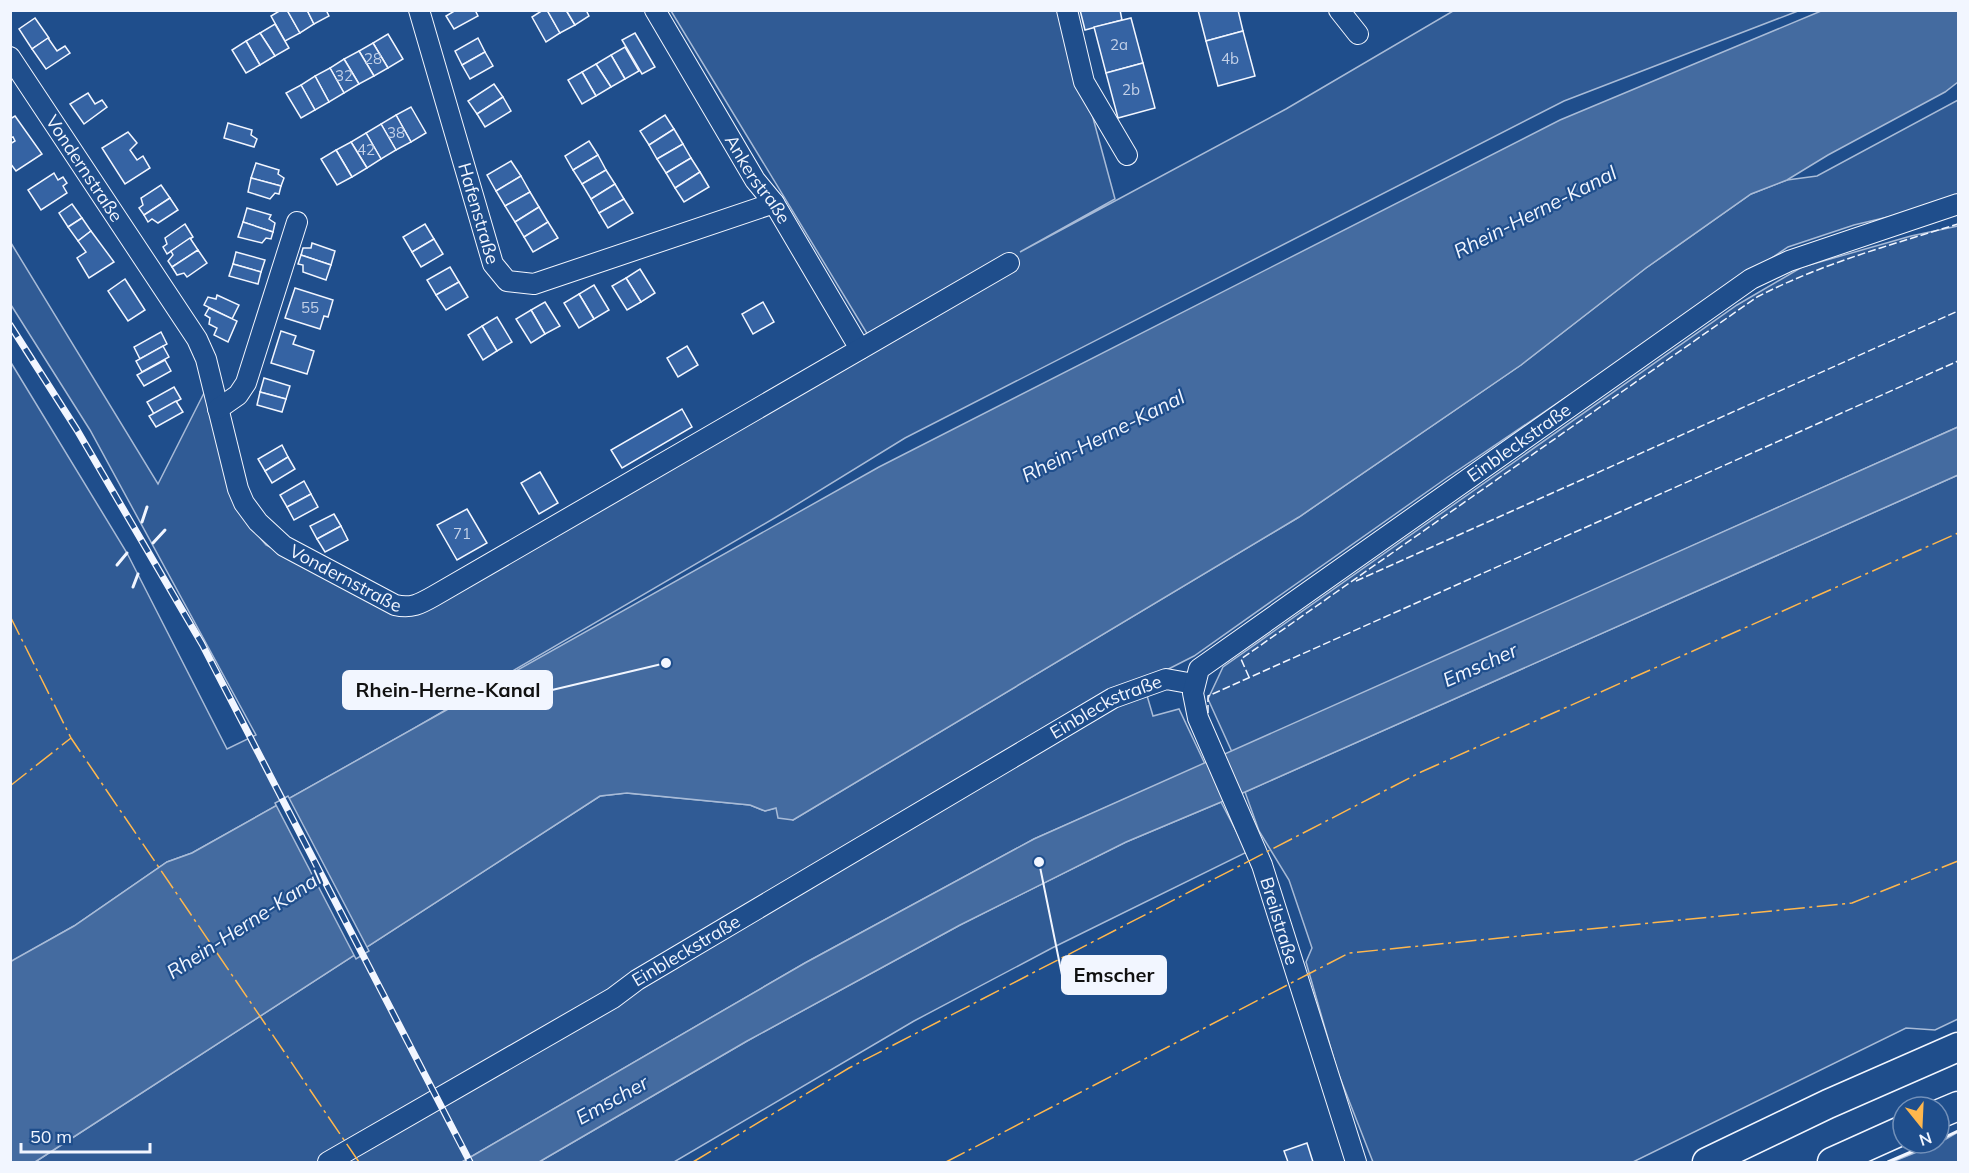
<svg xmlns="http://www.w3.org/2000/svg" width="1969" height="1173" viewBox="0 0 1969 1173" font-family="Mulish,sans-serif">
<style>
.built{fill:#305b95;stroke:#a8bbd7;stroke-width:1.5}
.water{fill:#446ba0;stroke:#a8bbd7;stroke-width:1.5}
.pier{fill:#1f4e8c;stroke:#a8bbd7;stroke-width:1.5}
.building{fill:#3563a3;stroke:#f2f6ff;stroke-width:1.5}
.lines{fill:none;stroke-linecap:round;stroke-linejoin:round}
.minor-casing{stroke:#f2f6ff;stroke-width:22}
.highway-casing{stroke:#f2f6ff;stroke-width:31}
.minor{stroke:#1f4e8c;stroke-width:20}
.highway{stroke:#1f4e8c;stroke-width:28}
.rail-casing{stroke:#f2f6ff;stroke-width:7}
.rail{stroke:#1f4e8c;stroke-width:4.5;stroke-dasharray:14;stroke-linecap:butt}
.fence{stroke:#f2f6ff;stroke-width:1.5;stroke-dasharray:8 3;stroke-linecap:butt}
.wall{stroke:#f2f6ff;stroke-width:3}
.power{stroke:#ffb74d;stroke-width:1.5;stroke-dasharray:21 4.5 3 4.5;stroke-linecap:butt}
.labels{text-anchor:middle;stroke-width:4.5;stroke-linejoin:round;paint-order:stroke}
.number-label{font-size:15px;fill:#c3d1e8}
.street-label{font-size:18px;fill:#f2f6ff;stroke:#1f4e8c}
.water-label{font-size:20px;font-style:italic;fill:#f2f6ff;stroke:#1f4e8c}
.leader{fill:none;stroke:#f2f6ff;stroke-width:2}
.callout-dot{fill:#f2f6ff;stroke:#1f4e8c;stroke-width:2}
.callout{fill:#f2f6ff;stroke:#f2f6ff;stroke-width:2}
.callout-label{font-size:20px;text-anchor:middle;font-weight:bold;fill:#111}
</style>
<rect width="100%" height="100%" fill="#1f4e8c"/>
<g class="built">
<polygon points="671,11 1064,11 1115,199 1020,252 1286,109 1453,11 1798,11 1564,101 905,438 783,513 413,729 192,853 167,862 74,926 11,962 10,361 127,553 227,749 256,735 90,430 11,305 11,243 158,484 205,391 236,509 266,545 391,611 868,335"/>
<polygon points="1958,100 1958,194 1926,208 1854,225 1788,247 1448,477 1194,656 1143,682 1153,716 1179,709 1205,764 1034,839 805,963 462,1162 35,1162 600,796 626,793 750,805 765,811 776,808 793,820 1299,517 1521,365 1646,268 1751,194 1787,180 1817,176"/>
<polygon points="1958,226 1958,427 1232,752 1208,699 1223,667 1737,305 1802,267 1911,236"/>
<polygon points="1958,475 1958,1019 1935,1030 1906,1028 1633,1162 1373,1162 1337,1070 1306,962 1312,948 1289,880 1259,831 1245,792"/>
<polygon points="1221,802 1247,852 1052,948 914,1021 674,1162 539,1162 747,1041 960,925 1126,842"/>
<polygon points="1958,1132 1958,1162 1892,1162 1939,1143"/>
</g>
<g class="water">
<polygon points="1821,11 1958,11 1958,82 1945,92 1828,155 1787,180 1751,194 1646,268 1521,365 1299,517 793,820 778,818 776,808 765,811 750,805 627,793 600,796 35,1162 11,1162 10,962 15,959 74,926 167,862 192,853 879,467 1560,120"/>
<polygon points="1958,427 1958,475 1245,792 1126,842 960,925 747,1041 539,1162 462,1162 805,963 1034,839"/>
</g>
<polygon class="pier" points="288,796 369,951 356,959 275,803"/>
<g class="building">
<polygon points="281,10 287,10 300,33 285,41 271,16"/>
<polygon points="287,10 307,10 314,24 300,33"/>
<polygon points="307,10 326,10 329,16 314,24"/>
<polygon points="456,10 475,10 478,16 454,29 446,16"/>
<polygon points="543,10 547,10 560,33 546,42 532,17"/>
<polygon points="547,10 566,10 575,25 560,33"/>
<polygon points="566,10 586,10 589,16 575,25"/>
<polygon points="1080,10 1120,10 1122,20 1085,30"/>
<polygon points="1198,10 1238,10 1243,31 1206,41"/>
<polygon points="35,18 49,38 32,49 19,29"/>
<polygon points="1131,18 1143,63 1106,73 1094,27"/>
<polygon points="275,24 289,48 275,56 260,33"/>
<polygon points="1243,31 1255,76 1218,86 1206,41"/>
<polygon points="260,33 275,56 260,65 246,41"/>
<polygon points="635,33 655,67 642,74 622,40"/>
<polygon points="388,34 403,59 388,68 373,43"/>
<polygon points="48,38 57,51 65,46 70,53 46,69 32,49"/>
<polygon points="478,38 485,52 462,65 455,51"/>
<polygon points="246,41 260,65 246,73 232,50"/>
<polygon points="373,43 388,68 374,76 359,51"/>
<polygon points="625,47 639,71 625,79 611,55"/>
<polygon points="359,51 374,76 359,84 344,59"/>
<polygon points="485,52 493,66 470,79 462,65"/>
<polygon points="611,55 625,79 611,87 596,64"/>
<polygon points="344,59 359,84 344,93 330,68"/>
<polygon points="1143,63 1155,108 1118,118 1106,73"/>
<polygon points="596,64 611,87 596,96 582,72"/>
<polygon points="330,68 344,93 329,102 315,76"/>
<polygon points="582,72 596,96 582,104 568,80"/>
<polygon points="315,76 329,102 315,110 301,85"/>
<polygon points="494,84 503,97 477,114 468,101"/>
<polygon points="301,85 315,110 301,118 286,93"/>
<polygon points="88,93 95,104 102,100 107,107 84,124 70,104"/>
<polygon points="503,97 511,111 485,127 477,114"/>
<polygon points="411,107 426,133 411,142 396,115"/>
<polygon points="396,115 411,142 396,150 381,124"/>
<polygon points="665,115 674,129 649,145 640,131"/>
<polygon points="15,116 42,154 16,171 10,163 10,144 15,141 13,137 10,138 10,119"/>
<polygon points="228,123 252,130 251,135 257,139 254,147 224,138"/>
<polygon points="381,124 396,150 381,159 366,133"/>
<polygon points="674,129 683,144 657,159 649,145"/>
<polygon points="128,132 137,143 130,150 137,160 143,156 150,168 125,184 102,148"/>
<polygon points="366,133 381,159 367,168 351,142"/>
<polygon points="589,141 598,155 573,170 565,156"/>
<polygon points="351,142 367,168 352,177 336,150"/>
<polygon points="683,144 691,158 666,173 657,159"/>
<polygon points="336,150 352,177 337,185 321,159"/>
<polygon points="598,155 606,170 582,184 573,170"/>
<polygon points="691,158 700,172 675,188 666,173"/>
<polygon points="511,161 521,176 496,191 487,175"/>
<polygon points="256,163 279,170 278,174 284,178 281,186 251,178"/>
<polygon points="606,170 615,184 591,199 582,184"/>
<polygon points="700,172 709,187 684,202 675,188"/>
<polygon points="54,173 58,180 63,177 67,183 63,186 67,193 41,210 28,190"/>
<polygon points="521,176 530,192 505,206 496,191"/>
<polygon points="251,178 281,186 279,194 275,193 270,199 248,192"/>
<polygon points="615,184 624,199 599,213 591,199"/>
<polygon points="161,185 170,198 144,215 139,208 143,205 141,198"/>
<polygon points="530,192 539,207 515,222 505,206"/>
<polygon points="170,198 178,210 158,223 152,219 148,222 144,215"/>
<polygon points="624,199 633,213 608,228 599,213"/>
<polygon points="72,204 82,218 68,227 59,213"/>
<polygon points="539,207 548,222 524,237 515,222"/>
<polygon points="247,208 271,215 269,219 275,223 273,232 243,222"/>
<polygon points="82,218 91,231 78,241 68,227"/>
<polygon points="243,222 273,232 271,239 266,238 262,243 238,237"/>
<polygon points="548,222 558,238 533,252 524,237"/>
<polygon points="185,224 193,237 167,254 163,247 167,244 165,238"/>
<polygon points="425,224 434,239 412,252 403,237"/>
<polygon points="91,231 114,262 89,278 77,258 86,252 78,241"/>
<polygon points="190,238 198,250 172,267 168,261 173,255 171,251"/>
<polygon points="434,239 443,254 421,267 412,252"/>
<polygon points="312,243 335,251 331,265 301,255 303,248 311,248"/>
<polygon points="198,250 207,263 187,277 184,273 177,275 172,267"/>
<polygon points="236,252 265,260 261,272 233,264"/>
<polygon points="301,255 331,265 326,280 303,272 303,265 298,264"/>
<polygon points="233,264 261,272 258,284 229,276"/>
<polygon points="450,267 459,282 436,295 427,280"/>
<polygon points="640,269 655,293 641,302 626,278"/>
<polygon points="626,278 641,302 627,310 612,286"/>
<polygon points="125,279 145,310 128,321 108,291"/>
<polygon points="459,282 468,297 446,310 436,295"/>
<polygon points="594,285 609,310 594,319 579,294"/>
<polygon points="295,288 333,300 328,317 324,316 320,329 285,318"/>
<polygon points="579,294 594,319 579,328 564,303"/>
<polygon points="217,295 239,305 232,319 204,305 208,297 216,299"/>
<polygon points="545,302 560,326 545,334 531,310"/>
<polygon points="763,302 774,322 753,334 742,314"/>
<polygon points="209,308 237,321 228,342 214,335 217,328 209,324 210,318 205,315"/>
<polygon points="531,310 545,334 531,343 516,319"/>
<polygon points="497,317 512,342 497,351 482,326"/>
<polygon points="482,326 497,351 483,360 468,335"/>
<polygon points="281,331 296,336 293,344 314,351 307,374 271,363"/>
<polygon points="161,332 167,344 140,359 134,347"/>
<polygon points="163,346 169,357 142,372 136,361"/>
<polygon points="687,346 698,365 678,377 667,358"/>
<polygon points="165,360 171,371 144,386 137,375"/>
<polygon points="264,378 290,386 286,399 260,392"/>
<polygon points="174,387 181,399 154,414 147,402"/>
<polygon points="260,392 286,399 282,412 257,405"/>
<polygon points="176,401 183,412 156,427 149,416"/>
<polygon points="682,409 692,427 622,468 611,450"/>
<polygon points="282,445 288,457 265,471 258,459"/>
<polygon points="288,457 295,469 272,483 265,471"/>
<polygon points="540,472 558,503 539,514 521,483"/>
<polygon points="304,481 311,494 287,507 280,495"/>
<polygon points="311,494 318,507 294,520 287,507"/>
<polygon points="467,509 487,543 457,560 437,525"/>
<polygon points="334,514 341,526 317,539 310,526"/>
<polygon points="341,526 348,540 325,552 317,539"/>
<polygon points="1307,1143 1313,1162 1288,1162 1284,1151"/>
</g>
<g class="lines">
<g class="minor-casing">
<g id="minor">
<path id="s1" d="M419 10 493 264 507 281 534 284 774 203"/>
<path id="s2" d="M655 10 755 180 774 203 860 349"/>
<polyline points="1067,10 1084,82 1127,155"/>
<polyline points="1339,10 1358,34"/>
<path id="s3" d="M10 57 197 339 206 359 238 489 244 503 258 522 284 546 395 605C411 609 420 604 434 596L1009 263"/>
<polyline points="218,409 238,395 246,383 297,222"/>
<path id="s4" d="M328 1162 613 998 637 980 1113 698 1166 679 1194 684"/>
<path id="s5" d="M1356 1162 1262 865 1198 718 1193 693 1199 669 1751 279 1789 261 1958 204"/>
</g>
</g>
<g class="highway-casing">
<g id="highway">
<polyline points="1939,1114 1958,1106"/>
<polyline points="1707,1162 1828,1104 1958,1047"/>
<polyline points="1832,1162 1903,1130"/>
</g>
</g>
<use href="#minor" class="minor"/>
<use href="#highway" class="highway"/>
<g class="rail-casing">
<polyline id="rail" points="10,325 77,430 202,644 470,1162"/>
</g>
<use href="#rail" class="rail"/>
<g class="fence">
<polyline points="1356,581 1958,311"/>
<path d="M1249 677 1241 659 1757 297C1821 264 1890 245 1958 224"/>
<polyline points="1208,713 1208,696 1958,361"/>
</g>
<g class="wall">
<polyline points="142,522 147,507"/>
<polyline points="153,543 165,530"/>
<polyline points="117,565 127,553"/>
<polyline points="133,587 138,574"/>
<polyline points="1939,1140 1958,1131"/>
<polyline points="1888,1162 1932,1143"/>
</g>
<g class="power">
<polyline points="10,616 71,738 359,1162"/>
<polyline points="10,786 71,738"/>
<polyline points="693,1162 849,1068 1421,772 1958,533"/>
<polyline points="946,1162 1349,953 1852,903 1958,861"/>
</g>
</g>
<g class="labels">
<g class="number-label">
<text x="1119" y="50">2a</text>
<text x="373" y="64">28</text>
<text x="1230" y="64">4b</text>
<text x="344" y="81">32</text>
<text x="1131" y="95">2b</text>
<text x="396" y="138">38</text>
<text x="366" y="155">42</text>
<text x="310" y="313">55</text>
<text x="462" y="539">71</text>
</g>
<g class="street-label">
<text dy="6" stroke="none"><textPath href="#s3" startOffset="134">Vondernstraße</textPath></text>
<text dy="6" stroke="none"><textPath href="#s2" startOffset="198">Ankerstraße</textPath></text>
<text dy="6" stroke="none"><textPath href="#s1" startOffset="212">Hafenstraße</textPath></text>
<text dy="6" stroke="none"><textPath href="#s5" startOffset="914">Einbleckstraße</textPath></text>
<text dy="6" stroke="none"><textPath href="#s3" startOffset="638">Vondernstraße</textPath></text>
<text dy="6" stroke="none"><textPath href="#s4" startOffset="902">Einbleckstraße</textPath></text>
<text transform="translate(1279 921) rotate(73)" y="6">Breilstraße</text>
<text dy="6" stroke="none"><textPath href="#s4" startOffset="416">Einbleckstraße</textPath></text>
</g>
<g class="water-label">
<text transform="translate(1535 212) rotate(-27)" y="7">Rhein-Herne-Kanal</text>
<text transform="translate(1103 436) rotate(-27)" y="7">Rhein-Herne-Kanal</text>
<text transform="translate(1480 665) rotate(-24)" y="7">Emscher</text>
<text transform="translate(244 925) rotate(-33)" y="7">Rhein-Herne-Kanal</text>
<text transform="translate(612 1100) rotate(-29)" y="7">Emscher</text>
</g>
</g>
<path class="leader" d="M666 663L552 690M1039 862L1062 975"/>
<g class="callout-dot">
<circle cx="666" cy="663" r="6"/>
<circle cx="1039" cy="862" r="6"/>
</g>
<g class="callout">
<rect x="343" y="671" width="209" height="38" rx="6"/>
<rect x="1062" y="956" width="104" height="38" rx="6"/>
</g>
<g class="callout-label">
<text x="448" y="697">Rhein-Herne-Kanal</text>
<text x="1114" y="982">Emscher</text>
</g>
<rect width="1969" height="1173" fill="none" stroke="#f2f6ff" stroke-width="24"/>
<g transform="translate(1921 1125) rotate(162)"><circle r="28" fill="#1f4e8c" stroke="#7391ba" stroke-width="1.5"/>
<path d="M0-4.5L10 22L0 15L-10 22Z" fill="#ffb74d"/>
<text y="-9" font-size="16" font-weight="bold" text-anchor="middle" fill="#f2f6ff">N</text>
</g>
<path d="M21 1143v9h129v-9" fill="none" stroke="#f2f6ff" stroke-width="3"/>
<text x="30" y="1143" font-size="18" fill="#f2f6ff" stroke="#1f4e8c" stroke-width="4.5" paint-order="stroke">50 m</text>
</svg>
